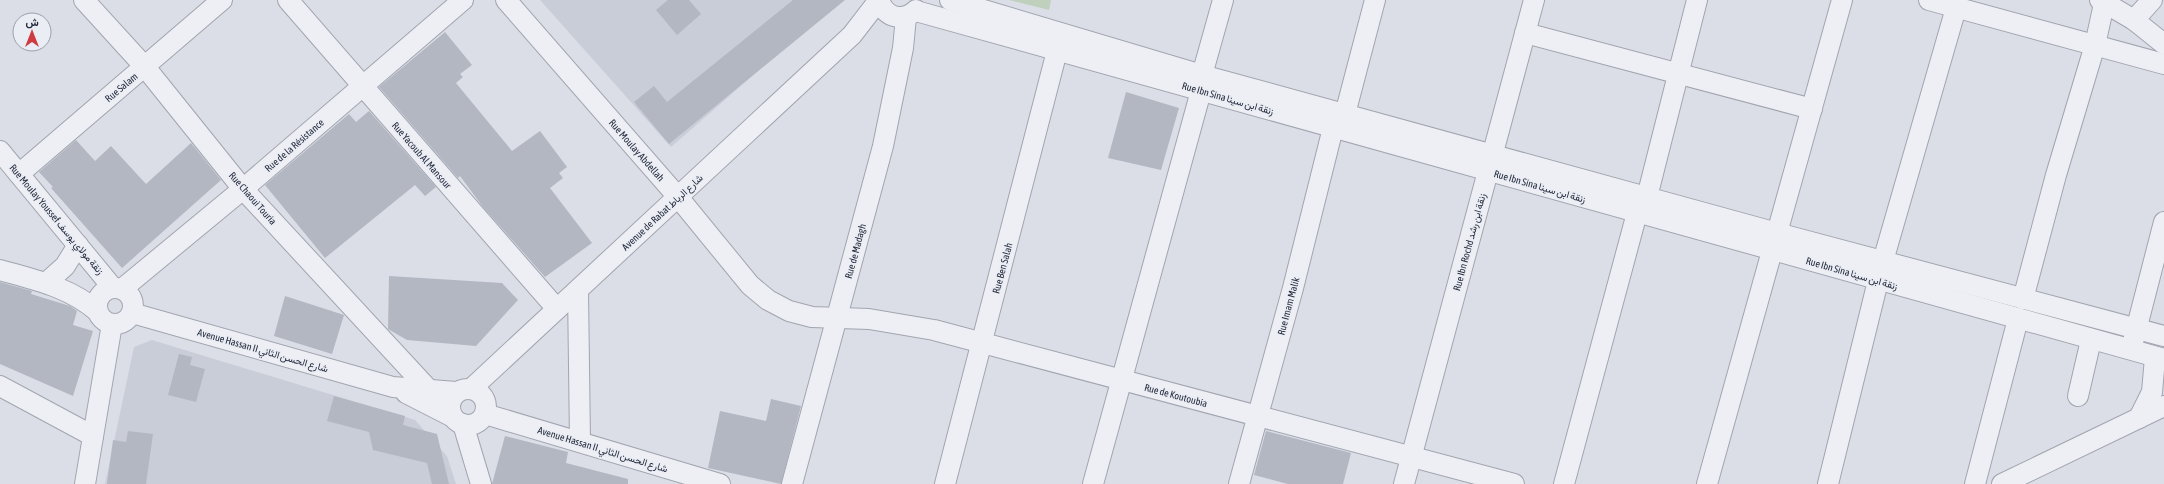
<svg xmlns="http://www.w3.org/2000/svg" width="2164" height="484" viewBox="0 0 2164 484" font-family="'Asap Condensed',Vazirmatn,sans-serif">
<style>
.built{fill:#c9cdd8}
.green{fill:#bfd0bc}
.building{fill:#b2b7c2}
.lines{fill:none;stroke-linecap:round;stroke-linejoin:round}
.minor-casing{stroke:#a1a5b0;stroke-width:22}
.minor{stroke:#eeeff4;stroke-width:20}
.labels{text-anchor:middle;stroke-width:3;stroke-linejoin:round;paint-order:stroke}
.street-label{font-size:10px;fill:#252b3c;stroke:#eaedf4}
</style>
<rect width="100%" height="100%" fill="#dbdee6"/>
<g class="built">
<polygon points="540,0 839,0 671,147"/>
<polygon points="152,340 415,420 447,456 456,484 105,484 134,347"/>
</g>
<polygon class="green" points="1009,0 1051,0 1049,10"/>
<g class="building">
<polygon points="668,0 689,0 701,14 677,35 656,10"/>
<polygon points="793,0 845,0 669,144 634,102 654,86 667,102"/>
<polygon points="445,32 472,65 460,74 463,77 456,83 512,151 540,131 567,167 559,173 563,178 550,188 592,243 545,277 483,207 460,176 458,178 379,87"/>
<polygon points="1126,92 1179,108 1161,170 1108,158"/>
<polygon points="369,111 436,187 425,196 415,185 325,258 265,185 349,114 356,122"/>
<polygon points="76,140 95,161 111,146 146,184 191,143 221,180 122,268 51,188 53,187 39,172"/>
<polygon points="389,276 502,283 518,300 476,346 407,340 388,329"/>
<polygon points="0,282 32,291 31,294 70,306 77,311 73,325 93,331 73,396 0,364"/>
<polygon points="285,296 344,315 332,354 274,336"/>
<polygon points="179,354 192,357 190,365 205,369 196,402 168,395"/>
<polygon points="334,396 405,416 403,425 437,434 449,484 432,484 427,463 373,450 369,432 327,421"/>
<polygon points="771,399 801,406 781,484 708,468 720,411 766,421"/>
<polygon points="128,431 153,434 146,484 107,484 113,440 126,442"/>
<polygon points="1266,431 1351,453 1343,484 1288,484 1254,475"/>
<polygon points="505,436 568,452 566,463 628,479 628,484 492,484"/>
</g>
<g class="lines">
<g class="minor-casing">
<g id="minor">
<polyline points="84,0 145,67 243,189 429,390"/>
<polyline points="288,0 557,309"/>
<polyline points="506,0 678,197 750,285 768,300 789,311 812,317 869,319 934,330 1514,484"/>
<path d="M879 0C885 17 902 23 916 10"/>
<polyline points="950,0 1202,75 1777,233 2164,336"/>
<polyline points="1929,0 2164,64"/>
<polyline points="2100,0 2134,20 2164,44"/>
<polyline points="916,11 2164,359"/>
<polyline points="2134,20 2152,0"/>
<polyline points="1525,33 1812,109"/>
<polyline points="1202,75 1223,0"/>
<polyline points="1345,114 1375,0"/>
<polyline points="0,151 113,288"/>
<polyline points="19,174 222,0"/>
<polyline points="1647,197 1697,0"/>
<polyline points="1883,261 1956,8"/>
<path d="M0 270C35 280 69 287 97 311"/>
<polyline points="46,283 65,266 78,245"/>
<circle cx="115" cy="306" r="18"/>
<polyline points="122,289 243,189 463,0"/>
<polyline points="578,290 580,442"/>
<polyline points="2023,299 2056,175 2095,45 2104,4"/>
<polyline points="132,313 393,387 456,392"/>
<polyline points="2133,342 2164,222"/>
<polyline points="0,386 93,436"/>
<circle cx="468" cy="407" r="18"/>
<polyline points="471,389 852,35 879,0"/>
<polyline points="406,393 453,417"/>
<polyline points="2078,396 2091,340"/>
<polyline points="485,414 720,484"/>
<polyline points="2139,418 2152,392 2155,358"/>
<polyline points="463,424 481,484"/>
<polyline points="85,484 112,324"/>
<polyline points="792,484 883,146 903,48 906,17"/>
<polyline points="945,484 1057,51"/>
<polyline points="1093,484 1201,91"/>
<polyline points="1239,484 1293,288 1333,128"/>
<polyline points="1404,484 1534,0"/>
<polyline points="1564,484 1637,213"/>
<polyline points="1707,484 1842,0"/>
<polyline points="1828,484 1878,281"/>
<polyline points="1975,484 2018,319"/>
<polyline points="2002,484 2164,406"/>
</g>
</g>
<use href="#minor" class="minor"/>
</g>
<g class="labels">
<g class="street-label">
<text transform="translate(121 87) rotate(-40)" y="4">Rue Salam</text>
<text transform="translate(1228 98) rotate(16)" y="4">Rue Ibn Sina زنقة ابن سينا</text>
<text transform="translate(294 145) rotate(-41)" y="4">Rue de la Résistance</text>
<text transform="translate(637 150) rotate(49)" y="4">Rue Moulay Abdellah</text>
<text transform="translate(422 155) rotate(49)" y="4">Rue Yacoub Al Mansour</text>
<text transform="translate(1540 186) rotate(16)" y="4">Rue Ibn Sina زنقة ابن سينا</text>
<text transform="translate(253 198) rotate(49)" y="4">Rue Chaoui Touria</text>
<text transform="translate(662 212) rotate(-43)" y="4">Avenue de Rabat شارع الرباط</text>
<text transform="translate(57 219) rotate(50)" y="4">Rue Moulay Youssef زنقة مولاي يوسف</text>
<text transform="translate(1469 242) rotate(-75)" y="4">Rue Ibn Rochd زنقة ابن رشد</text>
<text transform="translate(855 251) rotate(-75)" y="4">Rue de Madagh</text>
<text transform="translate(1002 268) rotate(-75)" y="4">Rue Ben Salah</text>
<text transform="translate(1852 273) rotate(16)" y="4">Rue Ibn Sina زنقة ابن سينا</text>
<text transform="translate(1288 306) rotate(-75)" y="4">Rue Imam Malik</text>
<text transform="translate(263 350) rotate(16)" y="4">Avenue Hassan II شارع الحسن الثاني</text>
<text transform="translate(1176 395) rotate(15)" y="4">Rue de Koutoubia</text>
<text transform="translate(603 449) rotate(17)" y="4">Avenue Hassan II شارع الحسن الثاني</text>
</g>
</g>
<g transform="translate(32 32)"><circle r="19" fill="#eaedf4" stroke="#9b9faa"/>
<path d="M0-3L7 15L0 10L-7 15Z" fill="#ce3c42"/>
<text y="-6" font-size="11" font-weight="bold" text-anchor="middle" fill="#252b3c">ش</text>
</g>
</svg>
